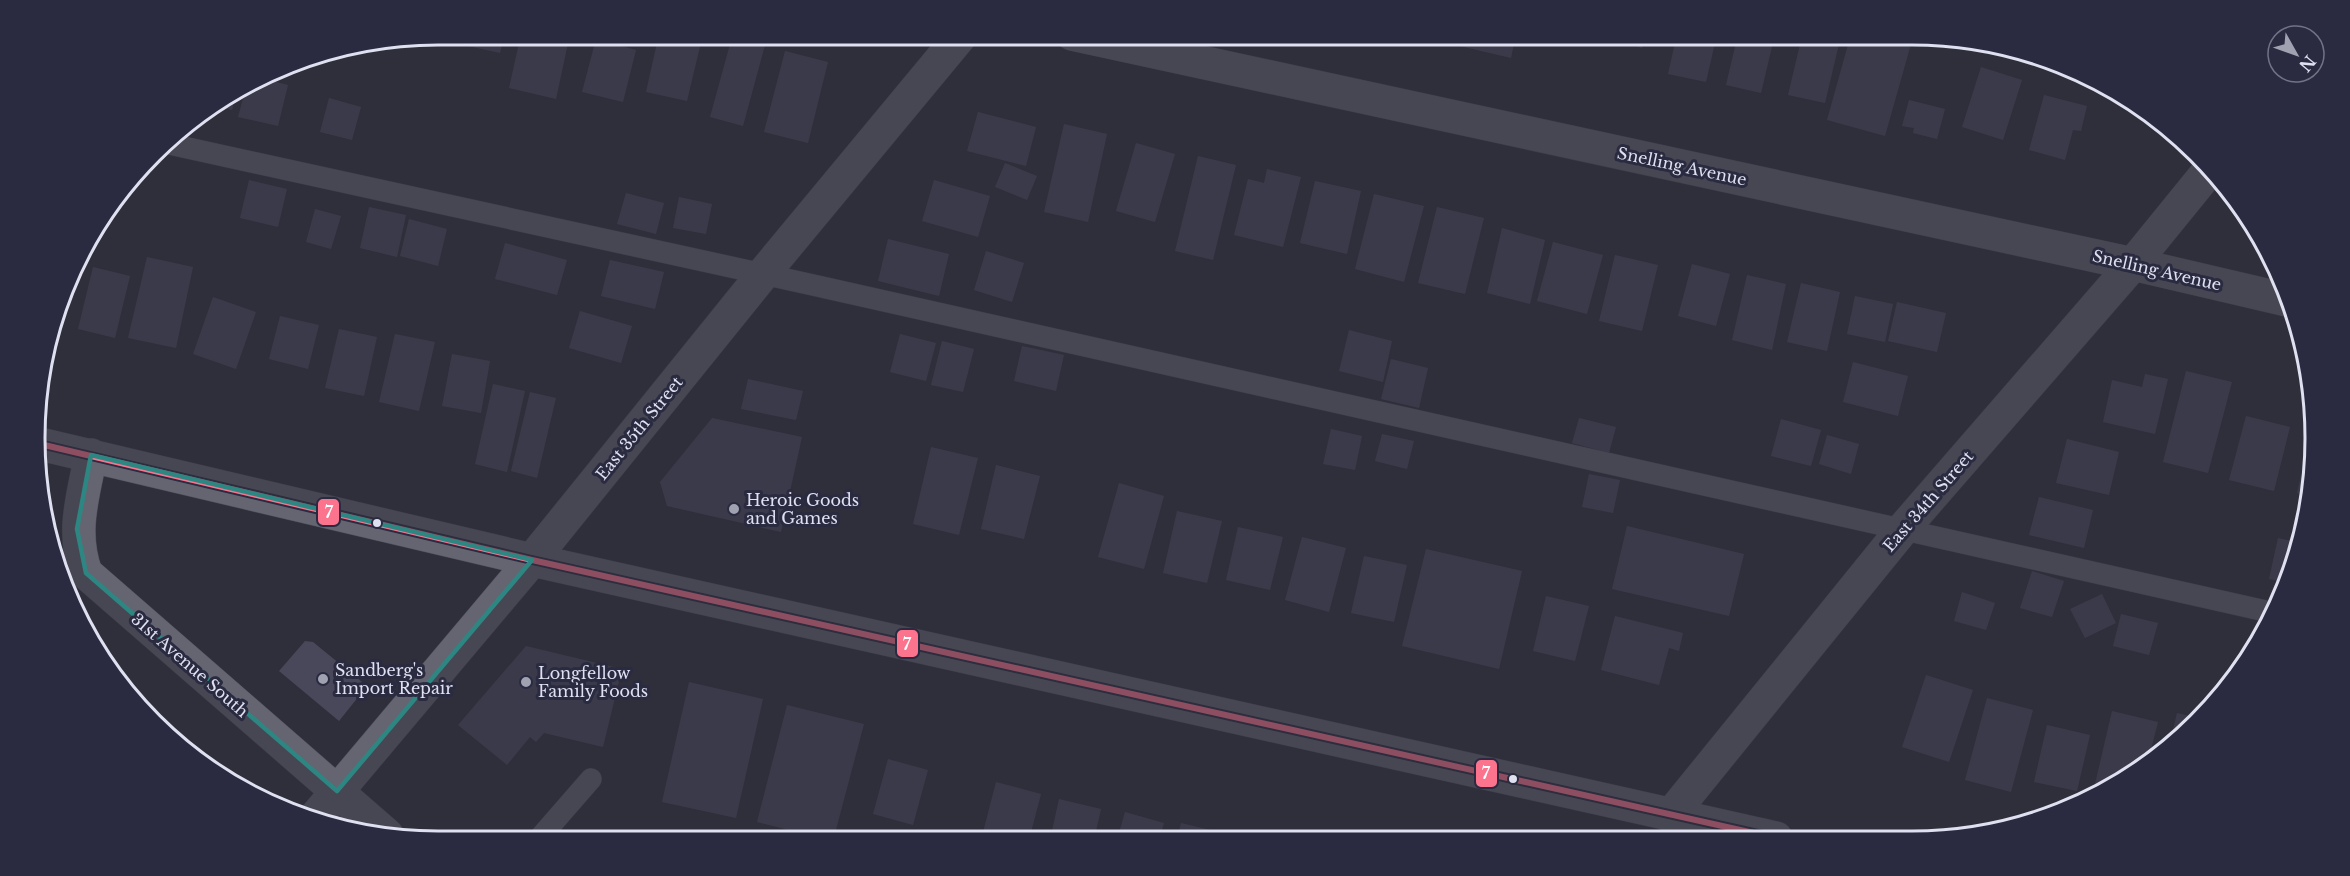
<svg xmlns="http://www.w3.org/2000/svg" width="2350" height="876" viewBox="0 0 2350 876" font-family="'Libre Baskerville',serif">
<style>
.building{fill:#49485b}
.lines{fill:none;stroke-linecap:round;stroke-linejoin:round}
.lane-casing{stroke:#4c4d58;stroke-width:22}
.street-casing{stroke:#4c4d58;stroke-width:34}
.secondary-casing{stroke:#4c4d58;stroke-width:34}
.lane{stroke:#656570;stroke-width:21}
.street{stroke:#656570;stroke-width:33}
.secondary{stroke:#646571;stroke-width:33}
.bus-1-casing{stroke:#2a2a41;stroke-width:10}
.bus-1{stroke:#fc738d;stroke-width:6}
.marked{fill:none;stroke:#2e8682;stroke-width:4.5;stroke-linejoin:round}
.poi-dot{fill:#a1a2b1;stroke:#2a2a41;stroke-width:2}
.bus-dot{fill:#dfe0f0;stroke:#2a2a41;stroke-width:2}
.labels{text-anchor:middle;stroke-width:6;stroke-linejoin:round;paint-order:stroke}
.street-label{font-size:16px;fill:#dfe0f0;stroke:#2a2a41}
.poi-label{font-size:16px;fill:#dfe0f0;stroke:#2a2a41;text-anchor:start}
.rim{fill:none;stroke:#dfe0f0;stroke-width:3}
.line-badge{stroke:#2a2a41;stroke-width:2}
.badge-label{font-size:16px;text-anchor:middle;font-weight:bold;fill:#fff}
</style>
<rect width="100%" height="100%" fill="#2f2f3c"/>
<g class="building">
<polygon points="438,34 444,34 440,47 409,39"/>
<polygon points="461,34 505,34 500,53 459,44"/>
<polygon points="521,34 570,34 556,99 509,88"/>
<polygon points="659,34 703,34 687,101 646,92"/>
<polygon points="1409,34 1516,34 1511,58"/>
<polygon points="1599,34 1646,34 1642,48"/>
<polygon points="1677,34 1717,34 1706,82 1668,74"/>
<polygon points="1738,34 1775,34 1761,93 1726,85"/>
<polygon points="1851,34 1877,34 1911,44 1885,136 1827,120"/>
<polygon points="1802,36 1839,44 1825,103 1788,95"/>
<polygon points="732,37 765,45 743,126 710,117"/>
<polygon points="596,39 636,50 623,102 582,92"/>
<polygon points="785,51 828,62 808,143 764,132"/>
<polygon points="1981,67 2022,80 2003,140 1962,127"/>
<polygon points="260,78 288,85 278,126 238,117 247,84"/>
<polygon points="237,88 238,88 232,110 214,105"/>
<polygon points="2044,95 2087,106 2081,131 2073,130 2065,160 2029,150"/>
<polygon points="329,98 361,107 352,140 320,132"/>
<polygon points="1909,100 1945,109 1937,139 1913,133 1914,128 1902,126"/>
<polygon points="978,112 1036,127 1026,166 967,151"/>
<polygon points="1064,124 1107,134 1088,222 1044,212"/>
<polygon points="1136,143 1175,154 1155,222 1116,211"/>
<polygon points="1198,156 1236,165 1213,260 1175,251"/>
<polygon points="1005,163 1037,176 1027,200 995,187"/>
<polygon points="1267,169 1301,177 1283,247 1234,235 1248,179 1264,183"/>
<polygon points="249,180 287,189 278,227 240,218"/>
<polygon points="934,180 990,196 978,237 922,221"/>
<polygon points="1315,181 1361,191 1347,254 1300,243"/>
<polygon points="626,193 664,203 656,234 617,224"/>
<polygon points="1374,194 1424,206 1404,282 1355,269"/>
<polygon points="679,197 712,204 706,234 673,228"/>
<polygon points="369,207 406,215 397,257 360,248"/>
<polygon points="1437,207 1484,218 1465,294 1418,283"/>
<polygon points="315,209 341,216 331,249 306,242"/>
<polygon points="409,219 447,229 438,266 400,256"/>
<polygon points="1502,228 1545,240 1530,304 1487,293"/>
<polygon points="888,239 949,254 939,296 878,281"/>
<polygon points="1553,242 1603,255 1587,314 1537,301"/>
<polygon points="505,243 567,260 557,295 495,279"/>
<polygon points="986,251 1024,263 1012,302 974,290"/>
<polygon points="1615,255 1658,265 1642,331 1599,321"/>
<polygon points="147,257 193,267 176,348 128,338"/>
<polygon points="610,260 664,272 655,309 601,296"/>
<polygon points="1692,264 1730,274 1716,326 1678,316"/>
<polygon points="93,267 130,276 115,338 78,329"/>
<polygon points="1747,275 1786,284 1772,350 1732,340"/>
<polygon points="1801,283 1840,292 1827,351 1787,342"/>
<polygon points="65,288 53,339 49,338 56,308"/>
<polygon points="1855,296 1893,304 1885,342 1847,334"/>
<polygon points="213,297 256,312 236,369 193,354"/>
<polygon points="1897,302 1946,313 1937,352 1888,341"/>
<polygon points="580,311 632,326 621,363 569,348"/>
<polygon points="280,316 319,325 308,369 269,359"/>
<polygon points="339,329 377,337 364,396 325,388"/>
<polygon points="1349,330 1392,341 1383,382 1339,371"/>
<polygon points="395,334 435,342 419,411 379,402"/>
<polygon points="900,334 936,343 926,381 890,372"/>
<polygon points="942,341 974,349 963,392 931,385"/>
<polygon points="1022,346 1064,355 1056,391 1014,381"/>
<polygon points="452,354 490,361 481,413 442,406"/>
<polygon points="1391,359 1428,368 1419,408 1381,399"/>
<polygon points="1853,362 1908,376 1898,416 1843,402"/>
<polygon points="2186,371 2232,382 2208,473 2163,462"/>
<polygon points="2145,374 2168,379 2155,434 2103,422 2112,380 2142,387"/>
<polygon points="748,379 803,391 796,420 741,409"/>
<polygon points="493,384 525,391 507,472 475,464"/>
<polygon points="530,392 556,398 537,478 511,471"/>
<polygon points="2246,416 2290,427 2274,491 2229,480"/>
<polygon points="712,418 802,437 781,532 667,506 660,482"/>
<polygon points="1579,418 1616,427 1609,453 1572,443"/>
<polygon points="1781,419 1821,430 1811,466 1771,456"/>
<polygon points="1331,429 1362,436 1355,470 1323,464"/>
<polygon points="2311,433 2314,433 2315,465 2309,496 2297,493"/>
<polygon points="1382,434 1414,441 1407,469 1375,461"/>
<polygon points="1827,435 1859,444 1851,474 1819,464"/>
<polygon points="2067,439 2119,452 2109,495 2056,483"/>
<polygon points="931,447 978,458 959,535 913,524"/>
<polygon points="996,465 1040,476 1024,539 981,529"/>
<polygon points="1589,474 1620,480 1613,513 1582,507"/>
<polygon points="1119,483 1164,496 1144,569 1098,557"/>
<polygon points="2039,497 2093,510 2084,548 2029,535"/>
<polygon points="1177,511 1222,521 1207,583 1163,573"/>
<polygon points="1627,526 1744,554 1729,616 1612,589"/>
<polygon points="1238,527 1283,537 1270,590 1226,580"/>
<polygon points="1302,537 1346,548 1329,612 1285,600"/>
<polygon points="2278,538 2301,543 2284,582 2269,579"/>
<polygon points="1426,549 1522,571 1499,669 1402,646"/>
<polygon points="1364,556 1407,565 1394,622 1351,613"/>
<polygon points="2032,571 2064,581 2052,617 2020,608"/>
<polygon points="1962,592 1995,603 1986,630 1954,621"/>
<polygon points="2102,594 2116,623 2085,638 2070,609"/>
<polygon points="1546,596 1589,606 1575,661 1533,651"/>
<polygon points="2121,614 2158,623 2149,655 2113,646"/>
<polygon points="1615,616 1683,633 1679,651 1669,648 1659,685 1601,670"/>
<polygon points="305,641 313,642 367,686 339,721 279,671"/>
<polygon points="526,646 622,669 603,747 544,733 536,742 530,737 507,765 458,725"/>
<polygon points="1926,675 1973,690 1949,762 1902,747"/>
<polygon points="689,682 763,699 736,818 662,802"/>
<polygon points="1987,698 2033,710 2011,792 1965,780"/>
<polygon points="787,705 864,724 833,841 757,822"/>
<polygon points="2112,711 2158,722 2148,761 2094,797 2092,797"/>
<polygon points="2177,713 2199,718 2178,741 2169,747"/>
<polygon points="2047,725 2090,735 2077,791 2034,782"/>
<polygon points="888,759 928,770 913,825 873,814"/>
<polygon points="996,782 1041,794 1029,840 981,840"/>
<polygon points="1059,799 1101,809 1094,840 1050,840"/>
<polygon points="1125,812 1164,823 1159,840 1117,840"/>
<polygon points="1181,823 1227,834 1226,840 1177,840"/>
</g>
<g class="lines">
<g class="lane-casing">
<g id="lane">
<polyline points="165,143 813,285 2270,612"/>
<polyline points="537,841 591,779"/>
</g>
</g>
<g class="street-casing">
<g id="street">
<polyline points="1072,34 2133,264 2291,301"/>
<polyline points="1670,816 1902,530 2133,264 2211,168"/>
</g>
</g>
<g class="secondary-casing">
<g id="secondary">
<polyline points="40,444 532,560 1776,838"/>
<path d="M91 455C83 496 71 532 86 573L387 835"/>
<polyline points="313,820 532,560 763,274 962,34"/>
</g>
</g>
<use href="#lane" class="lane"/>
<use href="#street" class="street"/>
<use href="#secondary" class="secondary"/>
<g class="bus-1-casing">
<polyline id="bus-1" points="40,444 532,560 1776,838"/>
</g>
<use href="#bus-1" class="bus-1"/>
</g>
<path d="M0 0H2350V876H0ZM91 455 532 560 337 791 86 573 77 529Z" fill="#2f2f3c" fill-opacity=".55" fill-rule="evenodd"/>
<path class="marked" d="M91 455 532 560 337 791 86 573 77 529Z"/>
<g class="poi-dot">
<circle cx="734" cy="509" r="6"/>
<circle cx="323" cy="679" r="6"/>
<circle cx="526" cy="682" r="6"/>
</g>
<g class="bus-dot">
<circle cx="377" cy="523" r="5"/>
<circle cx="1513" cy="779" r="5"/>
</g>
<g class="labels">
<g class="street-label">
<text transform="translate(1682 166) rotate(12)" y="6">Snelling Avenue</text>
<text transform="translate(2157 270) rotate(13)" y="6">Snelling Avenue</text>
<text transform="translate(639 428) rotate(-51)" y="6">East 35th Street</text>
<text transform="translate(1928 501) rotate(-49)" y="6">East 34th Street</text>
<text transform="translate(190 665) rotate(41)" y="6">31st Avenue South</text>
</g>
<g class="poi-label">
<text x="746" y="506">Heroic Goods<tspan x="746" dy="18">and Games</tspan></text>
<text x="335" y="676">Sandberg's<tspan x="335" dy="18">Import Repair</tspan></text>
<text x="538" y="679">Longfellow<tspan x="538" dy="18">Family Foods</tspan></text>
</g>
</g>
<path d="M0 0H2350V876H0ZM438 45H1912A393 393 0 0 1 2305 438V438A393 393 0 0 1 1912 831H438A393 393 0 0 1 45 438V438A393 393 0 0 1 438 45Z" fill="#2a2a41" fill-rule="evenodd"/>
<path class="rim" d="M438 45H1912A393 393 0 0 1 2305 438V438A393 393 0 0 1 1912 831H438A393 393 0 0 1 45 438V438A393 393 0 0 1 438 45Z"/>
<g class="line-badge">
<rect x="317" y="498" width="23" height="28" rx="6" fill="#fc738d"/>
<rect x="896" y="629" width="23" height="29" rx="6" fill="#fc738d"/>
<rect x="1475" y="759" width="23" height="29" rx="6" fill="#fc738d"/>
</g>
<g class="badge-label">
<text x="329" y="518">7</text>
<text x="907" y="650">7</text>
<text x="1486" y="779">7</text>
</g>
<g transform="translate(2296 54) rotate(130)"><circle r="28" fill="#2a2a41" stroke="#727387" stroke-width="1.5"/>
<path d="M0-4.5L10 22L0 15L-10 22Z" fill="#a1a2b1"/>
<text y="-9" font-size="16" font-weight="bold" text-anchor="middle" fill="#dfe0f0">N</text>
</g>
</svg>
